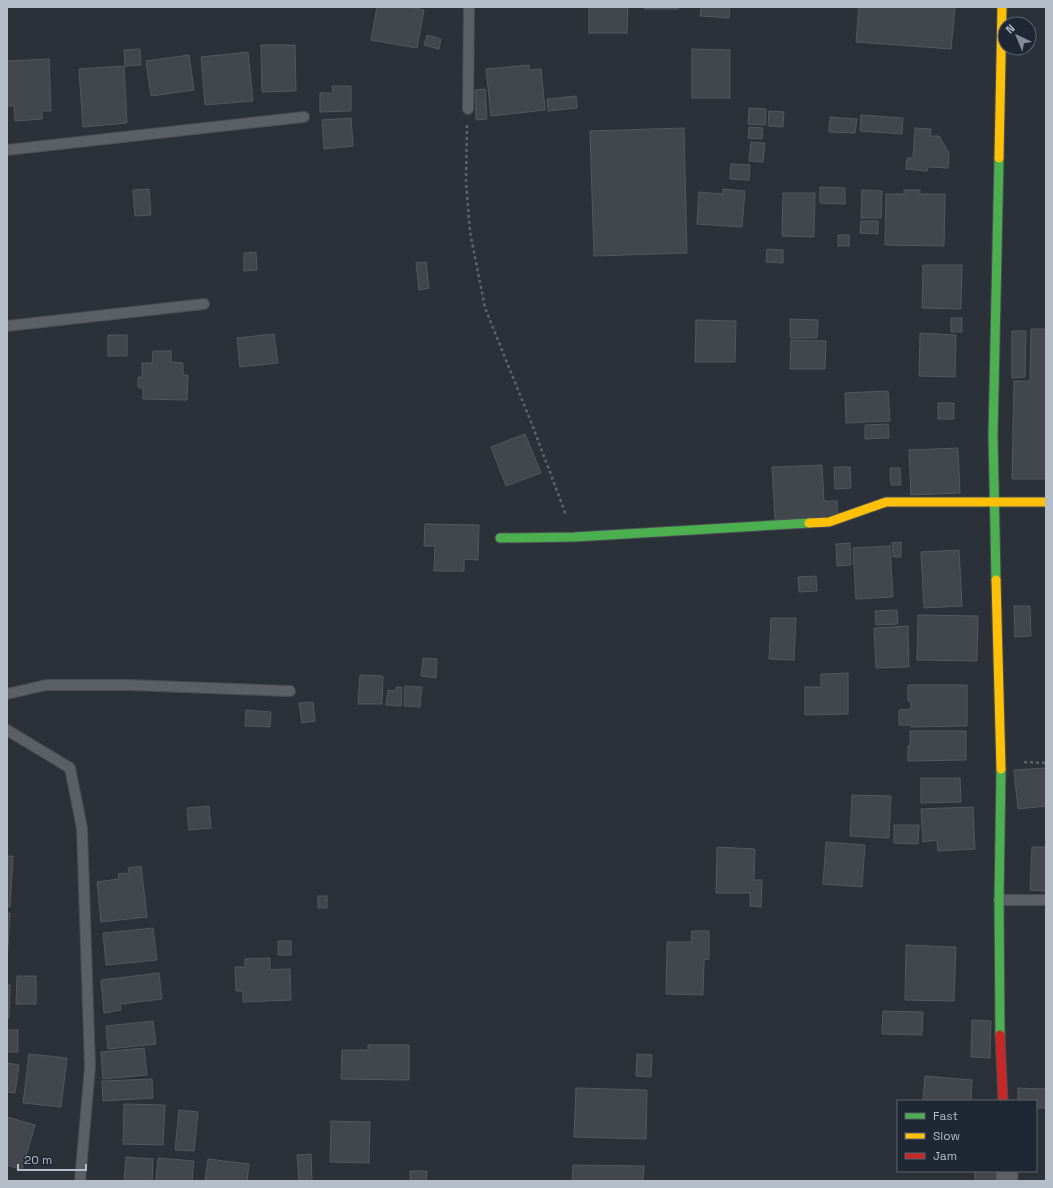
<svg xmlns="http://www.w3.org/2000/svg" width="1053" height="1188" viewBox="0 0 1053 1188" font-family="'Space Grotesk',sans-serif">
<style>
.building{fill:#42464d;stroke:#53585f}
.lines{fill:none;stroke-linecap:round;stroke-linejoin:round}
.lane-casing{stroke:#494d53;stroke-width:12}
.street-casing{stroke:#494d53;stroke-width:23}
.fast-casing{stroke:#494d53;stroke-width:11}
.slow-casing{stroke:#494d53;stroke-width:11}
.jam-casing{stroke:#494d53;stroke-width:11}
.path{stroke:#5e646a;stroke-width:2.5;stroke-dasharray:3 3;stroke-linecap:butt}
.lane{stroke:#5b5f66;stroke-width:10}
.street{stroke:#5b5f66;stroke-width:21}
.fast{stroke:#4caf50;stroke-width:9}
.slow{stroke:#ffc107;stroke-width:9}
.jam{stroke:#c62828;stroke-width:9}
</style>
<rect width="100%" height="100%" fill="#2b3138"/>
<g class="building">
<polygon points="377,7 410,7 424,10 417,48 371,40"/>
<polygon points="589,7 628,7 627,33 589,33"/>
<rect x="645" y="7" width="33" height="2"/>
<polygon points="701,7 730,7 729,18 700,16"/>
<polygon points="859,7 955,7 951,49 856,42"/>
<polygon points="427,35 441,39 439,49 424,45"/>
<polygon points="261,45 295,45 296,91 262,92"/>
<polygon points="140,49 141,65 125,66 124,50"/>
<polygon points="692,49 730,50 730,98 692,98"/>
<polygon points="248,52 253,101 205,105 201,57"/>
<polygon points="189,55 194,90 151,96 146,61"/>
<polygon points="49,59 51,111 42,111 42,119 15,121 14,106 7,106 7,61"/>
<polygon points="529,65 529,70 541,69 545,110 491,116 486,69"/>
<polygon points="124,66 127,123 83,127 79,69"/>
<polygon points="332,86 351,86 351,111 320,112 320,93 333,93"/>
<polygon points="485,89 487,119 476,120 475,90"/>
<polygon points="576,96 577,108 548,111 547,99"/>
<polygon points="749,108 766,109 765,125 748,124"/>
<polygon points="769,111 784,112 783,127 768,126"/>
<polygon points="861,115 903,118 902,134 860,131"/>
<polygon points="830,117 857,119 855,133 829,132"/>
<polygon points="351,118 353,146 324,149 322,120"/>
<polygon points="749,127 763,128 762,139 748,138"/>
<polygon points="684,128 687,253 594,256 590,131"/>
<polygon points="915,128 931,129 930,136 939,136 949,153 948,168 928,167 927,171 906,169 907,158 913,158"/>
<polygon points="751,142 765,143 763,162 749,161"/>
<polygon points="731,164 750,165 749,180 730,179"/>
<polygon points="820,187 845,188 845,204 820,203"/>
<polygon points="149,189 151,215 135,216 133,190"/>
<polygon points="723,189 745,191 742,227 697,224 699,192 723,194"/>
<polygon points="862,190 882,191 881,218 861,218"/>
<polygon points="904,190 920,190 920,194 945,194 944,246 885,245 886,194 904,194"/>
<polygon points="783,193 815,193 814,237 782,236"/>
<polygon points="861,221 878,221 878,234 860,233"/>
<rect x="838" y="235" width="11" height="11"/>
<polygon points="767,249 783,250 783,263 766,262"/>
<polygon points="256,252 257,270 244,271 244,253"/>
<polygon points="426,262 429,288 419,290 416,263"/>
<polygon points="923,265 962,265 961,309 922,308"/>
<rect x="951" y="318" width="11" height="14"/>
<polygon points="790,319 818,320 817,338 790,338"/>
<polygon points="696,320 736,321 735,362 695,362"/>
<polygon points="1031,329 1046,329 1046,479 1012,479 1014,381 1030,381"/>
<polygon points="1012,331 1026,331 1025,377 1012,378"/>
<polygon points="920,333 956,335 955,377 919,376"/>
<polygon points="274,334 278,363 240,367 237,338"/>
<rect x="108" y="335" width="19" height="21"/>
<polygon points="791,340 826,341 825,369 790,369"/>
<polygon points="153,351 171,351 171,362 183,363 183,375 188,375 187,400 143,399 143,389 138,387 138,377 142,377 142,363 152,363"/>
<polygon points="888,391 890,421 846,423 845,393"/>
<rect x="938" y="403" width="16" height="16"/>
<polygon points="888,424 889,438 865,439 865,425"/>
<polygon points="525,434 541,473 506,486 491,447"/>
<polygon points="958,448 960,493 911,495 909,450"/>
<polygon points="822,465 824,501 837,501 838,517 775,520 772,467"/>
<polygon points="834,467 850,467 851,488 835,489"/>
<polygon points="890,468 900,468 901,485 891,485"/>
<polygon points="425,524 479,525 478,560 464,559 464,571 434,571 435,546 424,546"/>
<polygon points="901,542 901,557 893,557 892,543"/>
<polygon points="850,543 851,565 837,566 836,544"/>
<polygon points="890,546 893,597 856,599 853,548"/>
<polygon points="959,550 962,606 924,608 921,552"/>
<polygon points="816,576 817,591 799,592 798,577"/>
<polygon points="1014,606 1030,606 1031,636 1015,637"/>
<polygon points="897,610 898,624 876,625 875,611"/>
<polygon points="918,615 978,616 977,661 917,660"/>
<polygon points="771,618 796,618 794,660 769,659"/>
<polygon points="908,626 909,667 876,668 874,628"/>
<polygon points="423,658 437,659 436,678 421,676"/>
<polygon points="848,673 848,714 805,715 805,687 821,687 821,674"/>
<polygon points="360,675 383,676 382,704 358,704"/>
<polygon points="908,685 967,685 967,726 911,727 911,725 899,725 899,710 911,709 911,702 908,701"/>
<polygon points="405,686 422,687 420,707 404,706"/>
<polygon points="396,687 402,687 401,706 386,705 388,690 396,691"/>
<polygon points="313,702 315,721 302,723 299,703"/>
<polygon points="246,710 271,712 270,727 245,726"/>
<polygon points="910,731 966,731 966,760 908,761 908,746 910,746"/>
<polygon points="1046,768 1046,806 1018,809 1014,770"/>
<polygon points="921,778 960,778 961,802 921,803"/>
<polygon points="852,795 891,796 889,838 850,836"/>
<polygon points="209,806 211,828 189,830 187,808"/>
<polygon points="973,807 975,849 938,851 937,840 923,842 921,809"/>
<polygon points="894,825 919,825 918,844 894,843"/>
<polygon points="826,842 865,845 862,887 823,884"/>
<polygon points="717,847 755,849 754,880 762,880 761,907 750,906 750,893 716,893"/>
<polygon points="1032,847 1046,847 1046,891 1030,890"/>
<polygon points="7,856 13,856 10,907 7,906"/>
<polygon points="141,866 147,917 101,922 97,882 119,879 118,874 129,873 128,868"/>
<rect x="318" y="896" width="9" height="12"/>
<polygon points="7,913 10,913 7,962"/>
<polygon points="153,928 157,960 106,965 103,933"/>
<polygon points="692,931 709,931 709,959 704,960 703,995 666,994 667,942 691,942"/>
<rect x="278" y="941" width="13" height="14"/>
<polygon points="906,945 956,947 954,1001 905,1000"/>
<polygon points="270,958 270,970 290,969 291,1000 243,1002 243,991 236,991 235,967 245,967 245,959"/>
<polygon points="159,973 162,999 120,1004 121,1010 104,1013 101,980"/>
<polygon points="17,976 36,976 36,1004 16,1004"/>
<polygon points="7,985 10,985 9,1018 7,1018"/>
<polygon points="883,1011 923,1012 922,1035 882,1034"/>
<polygon points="972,1020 991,1021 990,1058 971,1057"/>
<polygon points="153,1021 156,1044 108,1049 106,1026"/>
<rect x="7" y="1030" width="11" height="22"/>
<polygon points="368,1045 409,1045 409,1080 341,1079 342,1050 368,1050"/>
<polygon points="144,1048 147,1075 103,1079 101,1052"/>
<polygon points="29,1054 67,1058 61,1107 23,1103"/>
<polygon points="637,1054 652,1055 651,1077 636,1076"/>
<polygon points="7,1063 19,1065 15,1093 7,1092"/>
<polygon points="925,1076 972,1080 971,1100 989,1101 923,1101"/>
<polygon points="152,1079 153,1098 103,1101 102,1081"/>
<polygon points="576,1088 647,1090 646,1139 574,1137"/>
<polygon points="1018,1088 1046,1089 1046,1108 1036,1108 1036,1101 1018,1101"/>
<polygon points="124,1104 165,1105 163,1145 123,1144"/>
<polygon points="179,1110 198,1112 194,1151 175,1150"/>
<polygon points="7,1117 35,1125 22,1170 7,1165"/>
<polygon points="331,1121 370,1122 369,1163 330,1162"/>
<polygon points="311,1154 312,1181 299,1181 297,1155"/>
<polygon points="126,1157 153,1159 152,1181 124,1181"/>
<polygon points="158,1158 194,1161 192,1181 156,1181"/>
<polygon points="208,1159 249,1164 247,1181 205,1181"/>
<polygon points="573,1165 644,1166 643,1181 572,1181"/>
<polygon points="410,1171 427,1171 426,1181 410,1181"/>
<polygon points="975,1171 1000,1171 999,1181 975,1181"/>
</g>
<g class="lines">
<g class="lane-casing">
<g id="lane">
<polyline points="468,109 469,7"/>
<polyline points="7,150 304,117"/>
<polyline points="7,326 204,304"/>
<polyline points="7,694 46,685 129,685 290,691"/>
<polyline points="7,730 70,768 82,828 90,1067 80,1181"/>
<polyline points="999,900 1046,900"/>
</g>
</g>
<g class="street-casing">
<polyline id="street" points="1007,1171 1007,1181"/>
</g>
<g class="fast-casing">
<g id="fast">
<polyline points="500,538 574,537 809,523"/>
<polyline points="996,580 993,435 999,158"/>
<polyline points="1000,1035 999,900 1001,769"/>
</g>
</g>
<g class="slow-casing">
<g id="slow">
<polyline points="999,158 1002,7"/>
<polyline points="809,523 829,522 886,502 1046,502"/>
<polyline points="996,580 1001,769"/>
</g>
</g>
<g class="jam-casing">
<polyline id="jam" points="1000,1035 1003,1101"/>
</g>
<g class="path">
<polyline points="467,125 466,182 470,232 485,308 533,427 566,515"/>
<polyline points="1024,762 1046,763"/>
</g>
<use href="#lane" class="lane"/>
<use href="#street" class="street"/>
<use href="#fast" class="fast"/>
<use href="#slow" class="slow"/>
<use href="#jam" class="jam"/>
</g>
<rect width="1053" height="1188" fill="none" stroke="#b5bdc9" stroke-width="16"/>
<rect x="897" y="1100" width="140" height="72" fill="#1e2733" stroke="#5a636f"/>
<rect x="905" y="1113" width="20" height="6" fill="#4caf50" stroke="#5a636f"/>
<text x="933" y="1120" font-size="12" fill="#b5bdc9">Fast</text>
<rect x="905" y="1133" width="20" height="6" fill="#ffc107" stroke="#5a636f"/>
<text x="933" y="1140" font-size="12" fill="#b5bdc9">Slow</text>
<rect x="905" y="1153" width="20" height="6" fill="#c62828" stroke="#5a636f"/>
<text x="933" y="1160" font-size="12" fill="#b5bdc9">Jam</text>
<g transform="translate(1017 36) rotate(316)"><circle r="19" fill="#1e2733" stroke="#5a636f"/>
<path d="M0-3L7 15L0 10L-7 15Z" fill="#858c96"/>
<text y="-6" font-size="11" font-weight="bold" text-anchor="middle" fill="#b5bdc9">N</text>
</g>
<path d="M18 1164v6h68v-6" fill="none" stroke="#b5bdc9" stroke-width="2"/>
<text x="24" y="1164" font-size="12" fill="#b5bdc9" stroke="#1e2733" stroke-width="3" paint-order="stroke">20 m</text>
</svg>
